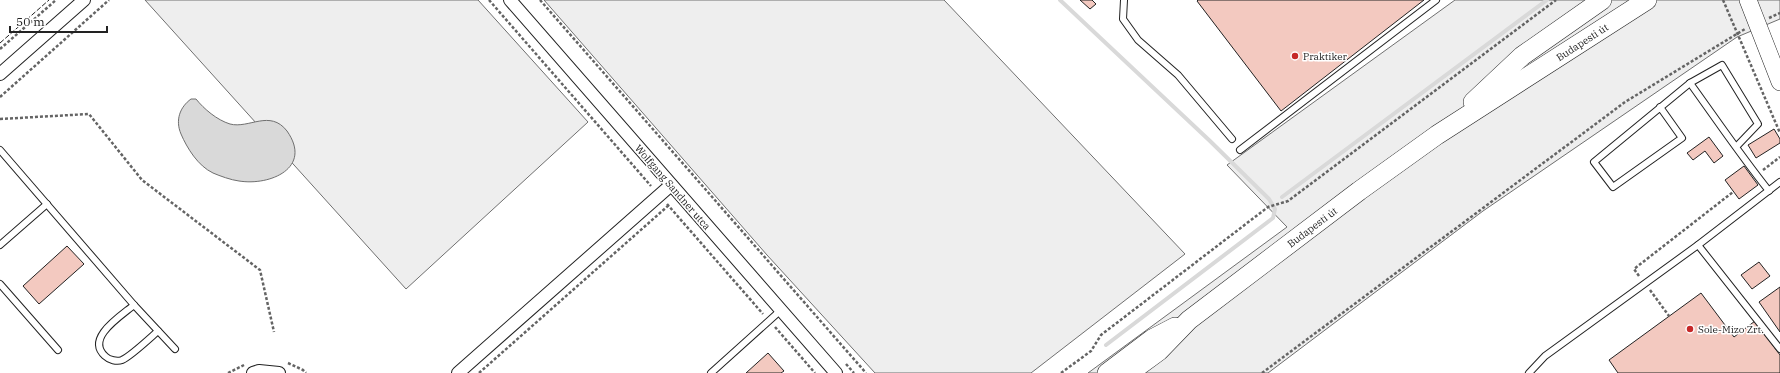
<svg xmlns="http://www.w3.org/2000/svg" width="1780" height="373" viewBox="0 0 1780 373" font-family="'IBM Plex Serif',serif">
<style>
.green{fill:#eee;stroke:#6f6f6f}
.water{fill:#d9d9d9;stroke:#6f6f6f}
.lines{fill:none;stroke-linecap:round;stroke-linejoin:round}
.stream{stroke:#d9d9d9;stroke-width:4}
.building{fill:#f3c9c0;stroke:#222}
.lane-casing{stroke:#222;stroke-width:8}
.street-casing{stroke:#222;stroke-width:14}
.secondary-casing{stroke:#222;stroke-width:18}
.primary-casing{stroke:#222;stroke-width:20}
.path{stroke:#646464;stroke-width:2.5;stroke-dasharray:3 2;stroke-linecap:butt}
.lane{stroke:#fff;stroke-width:6}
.street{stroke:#fff;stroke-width:12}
.secondary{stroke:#fff;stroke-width:17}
.primary{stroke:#fff;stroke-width:19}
.fence{stroke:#222;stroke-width:1;stroke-dasharray:5 2;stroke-linecap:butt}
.poi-dot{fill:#c62828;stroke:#fff;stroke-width:1.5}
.labels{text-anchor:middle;stroke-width:3;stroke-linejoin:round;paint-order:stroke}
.street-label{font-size:10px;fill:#222;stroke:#fff}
.poi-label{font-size:10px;fill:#222;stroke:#fff;text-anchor:start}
</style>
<rect width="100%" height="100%" fill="#fff"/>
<g class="green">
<polygon points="145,0 478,0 588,122 406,289"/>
<polygon points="544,0 944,0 1185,254 1031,373 875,373 767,255"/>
<polygon points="1455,0 1780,0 1780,19 1737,37 1483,211 1268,373 1088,373 1287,227 1227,165"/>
</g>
<path class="water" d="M191 99H196C204 109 217 120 230 124 249 129 270 109 287 131 313 168 270 186 239 181 231 180 220 176 213 173 198 166 187 148 181 134 175 120 180 107 191 99Z"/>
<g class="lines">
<g class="stream">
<polyline points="1060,0 1210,141 1269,199 1275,209 1273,218 1106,345"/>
<polyline points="1282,197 1547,0"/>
</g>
</g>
<g class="building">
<polygon points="1080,0 1092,0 1096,4 1090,9"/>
<polygon points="1198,0 1424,0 1281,111 1197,1"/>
<polygon points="1774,129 1780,139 1780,143 1756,158 1748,145"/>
<polygon points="1709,137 1723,156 1714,163 1705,151 1693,160 1687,153"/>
<polygon points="1744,166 1758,185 1739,199 1725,180"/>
<polygon points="67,246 84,264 39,304 23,286"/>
<polygon points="1759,262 1770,276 1752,289 1741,275"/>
<polygon points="1780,287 1780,332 1759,302"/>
<polygon points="1701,293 1734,337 1755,321 1780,355 1780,373 1618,373 1609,360"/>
<polygon points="768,353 784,371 781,373 746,373"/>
</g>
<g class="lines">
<g class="lane-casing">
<g id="lane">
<polyline points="1124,0 1123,19 1138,40 1178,75 1232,139"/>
<polyline points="1660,107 1682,138 1613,187 1594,162 1690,83"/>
<path d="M1736 147 1758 124 1722 65 1690 83C1716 119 1741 156 1769 191"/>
<polyline points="0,150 134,305 175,349"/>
<polyline points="1240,150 1436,0"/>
<polyline points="0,245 47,204"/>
<polyline points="1698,245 1780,349"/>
<polyline points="0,284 58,350"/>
<path d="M134 305C121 316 85 338 105 356 109 360 117 362 122 360 131 356 150 338 158 331"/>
<polyline points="711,373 781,310"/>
<polyline points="1529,373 1545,356 1698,245 1780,182"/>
</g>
</g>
<g class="street-casing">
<g id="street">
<polyline points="510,0 836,373"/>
<polyline points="0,74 84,0"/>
<polyline points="253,373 259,371 279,373"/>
<polyline points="458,373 671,185"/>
</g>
</g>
<g class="secondary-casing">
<polyline id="secondary" points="1748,0 1780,82"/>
</g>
<g class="primary-casing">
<g id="primary">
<polyline points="1473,102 1522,56 1602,0"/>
<polyline points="1107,373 1152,339 1175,327"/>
<polyline points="1129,373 1159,351 1189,320 1359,191 1437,135 1647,0"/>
</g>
</g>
<g class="path">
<polyline points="489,0 651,186"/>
<polyline points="540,0 866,373"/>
<polyline points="1723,0 1780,133"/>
<polyline points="1769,18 1780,13"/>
<polyline points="0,49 56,0"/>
<polyline points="0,97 109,0"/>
<polyline points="0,119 89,114 142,180 260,270 274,332"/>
<polyline points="1763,170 1780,157"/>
<polyline points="667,204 763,314"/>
<polyline points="1639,276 1634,269 1733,192"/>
<polyline points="1650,290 1669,316"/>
<polyline points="775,327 815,373"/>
<polyline points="288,363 303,370 306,373"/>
<polyline points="846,364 854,373"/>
<polyline points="228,373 244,365"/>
<polyline points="479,373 669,205"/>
<polyline points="1061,373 1091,351 1101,335 1268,207 1288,201 1556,0"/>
<polyline points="1262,373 1625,102 1745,29"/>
</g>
<use href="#lane" class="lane"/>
<use href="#street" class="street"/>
<use href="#secondary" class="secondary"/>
<use href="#primary" class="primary"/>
<polyline class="fence" points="0,43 49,0"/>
</g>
<g class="poi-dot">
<circle cx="1295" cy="56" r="4"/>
<circle cx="1690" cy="329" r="4"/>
</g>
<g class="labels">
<g class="street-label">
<text transform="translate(1582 42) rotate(-33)" y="4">Budapesti út</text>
<text transform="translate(673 187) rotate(49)" y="4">Wolfgang Sandner utca</text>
<text transform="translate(1312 227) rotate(-37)" y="4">Budapesti út</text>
</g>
<g class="poi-label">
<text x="1303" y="60">Praktiker</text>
<text x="1698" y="333">Sole-Mizo Zrt.</text>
</g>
</g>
<path d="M10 26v6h97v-6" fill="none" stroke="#222222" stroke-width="2"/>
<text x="16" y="26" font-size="12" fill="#222222" stroke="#ffffff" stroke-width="3" paint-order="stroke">50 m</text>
</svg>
